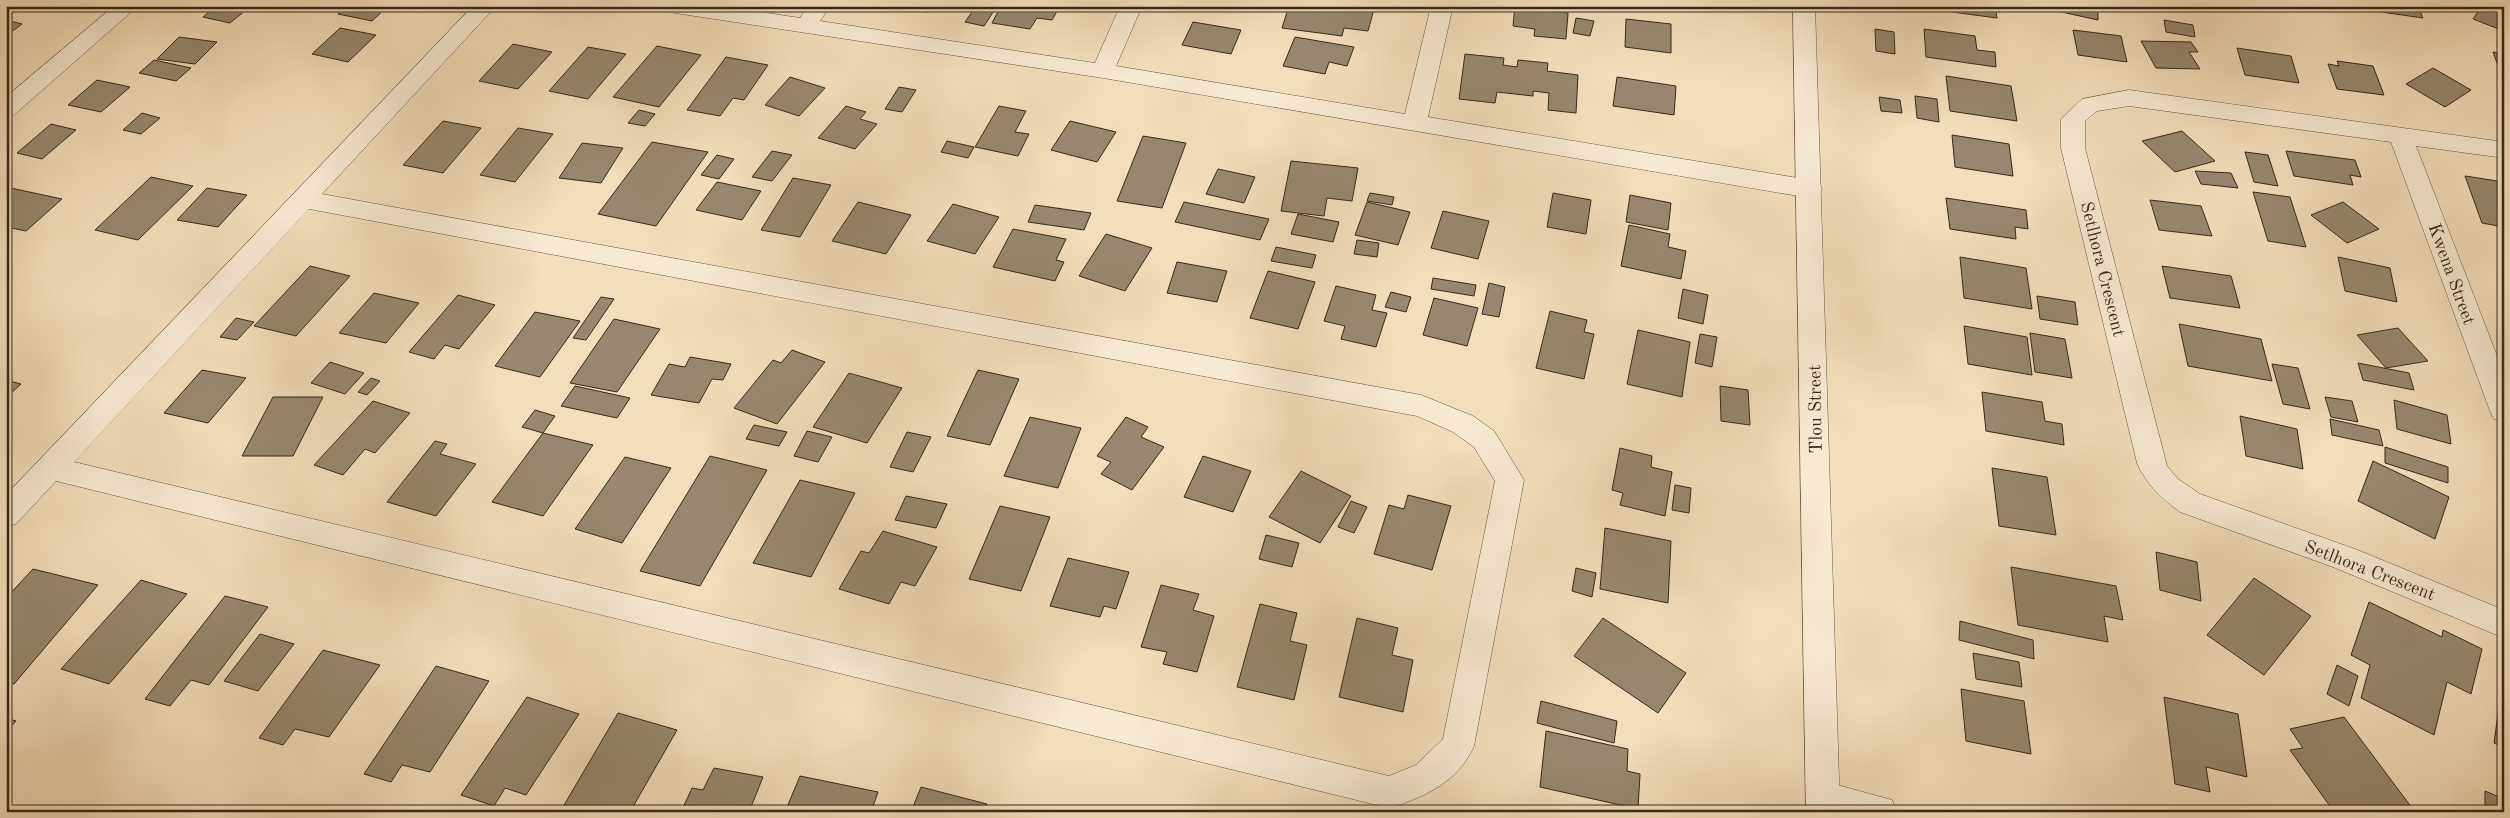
<svg xmlns="http://www.w3.org/2000/svg" width="2510" height="818" viewBox="0 0 2510 818" font-family="'Old Standard TT',serif">
<style>
.building{fill:#98876e;stroke:#35291b}
.lines{fill:none;stroke-linecap:round;stroke-linejoin:round}
.minor-casing{stroke:#655643;stroke-width:1}
.tertiary-casing{stroke:#655643;stroke-width:1}
.minor{fill:#f8e9d2;fill-rule:evenodd}
.tertiary{fill:#f8e9d2;fill-rule:evenodd}
.labels{text-anchor:middle;stroke-width:4.5;stroke-linejoin:round;paint-order:stroke}
.street-label{font-size:18px;fill:#35291b;stroke:#f8e9d2}
</style>
<rect width="100%" height="100%" fill="#f4ddba"/>
<filter id="stains"><feTurbulence type="fractalNoise" baseFrequency=".004" numOctaves="4"/><feColorMatrix values="0 0 0 0 .2 0 0 0 0 .09 0 0 0 0 .02 0 0 0 .5 -.17"/></filter>
<radialGradient id="worn" r=".72"><stop offset=".6" stop-color="#630" stop-opacity="0"/><stop offset="1" stop-color="#630" stop-opacity=".3"/></radialGradient>
<g class="building">
<polygon points="216,6 251,6 230,23 203,17"/>
<polygon points="346,6 388,6 372,21 338,14"/>
<polygon points="889,6 931,6 928,12"/>
<polygon points="976,6 997,6 984,26 965,22"/>
<polygon points="1001,6 1060,6 1052,20 1037,18 1030,29 992,23"/>
<polygon points="1217,6 1246,6 1245,10"/>
<polygon points="1302,6 1366,6 1374,9 1368,31 1344,28 1342,36 1282,28 1288,9 1301,10"/>
<polygon points="1515,6 1548,6 1548,11 1568,13 1566,39 1534,36 1535,29 1513,26"/>
<polygon points="1951,6 1995,6 1997,18 1952,12"/>
<polygon points="2057,6 2098,8 2098,20 2057,11"/>
<polygon points="2372,6 2418,6 2423,18 2374,11"/>
<polygon points="2482,6 2504,6 2504,31 2473,19"/>
<polygon points="1576,18 1594,21 1590,36 1573,33"/>
<polygon points="1626,19 1671,24 1671,53 1625,47"/>
<polygon points="6,20 22,24 6,36"/>
<polygon points="2164,20 2193,25 2195,37 2166,32"/>
<polygon points="1193,22 1241,30 1231,54 1182,45"/>
<polygon points="340,28 376,35 348,62 312,54"/>
<polygon points="1875,29 1894,32 1895,54 1876,51"/>
<polygon points="1924,29 1975,36 1977,50 1995,52 1996,67 1926,57"/>
<polygon points="2073,30 2121,36 2127,62 2078,55"/>
<polygon points="179,37 217,42 195,64 157,59"/>
<polygon points="1295,37 1354,47 1347,66 1329,62 1325,74 1283,66"/>
<polygon points="2141,41 2191,42 2198,52 2189,52 2200,69 2156,68"/>
<polygon points="513,44 552,52 518,89 479,81"/>
<polygon points="657,46 701,55 659,107 613,97"/>
<polygon points="588,47 626,54 588,99 549,91"/>
<polygon points="2237,48 2291,56 2299,83 2245,75"/>
<polygon points="2493,52 2504,54 2504,65 2497,63"/>
<polygon points="1465,54 1504,58 1503,65 1517,67 1518,60 1548,63 1547,71 1578,75 1576,113 1548,110 1549,93 1533,91 1533,96 1497,92 1495,103 1459,99"/>
<polygon points="726,57 768,65 744,100 733,98 720,116 687,110"/>
<polygon points="154,60 191,68 176,81 139,73"/>
<polygon points="2337,61 2373,66 2384,95 2337,89 2328,64 2339,66"/>
<polygon points="2433,68 2471,90 2445,107 2406,84"/>
<polygon points="1946,76 2011,86 2017,121 1950,111"/>
<polygon points="790,77 825,88 799,116 765,105"/>
<polygon points="1617,77 1676,86 1674,115 1613,106"/>
<polygon points="97,80 130,87 101,112 68,105"/>
<polygon points="899,87 916,90 902,112 885,109"/>
<polygon points="1915,96 1937,99 1939,122 1917,118"/>
<polygon points="1879,97 1900,100 1902,113 1881,111"/>
<polygon points="846,106 866,112 860,119 877,124 855,149 818,138"/>
<polygon points="999,106 1026,111 1015,132 1029,134 1018,156 975,147"/>
<polygon points="639,110 655,114 645,126 628,123"/>
<polygon points="142,113 160,118 141,134 123,130"/>
<polygon points="443,121 481,128 443,173 403,165"/>
<polygon points="1070,121 1116,132 1097,162 1051,150"/>
<polygon points="51,124 76,130 42,159 17,153"/>
<polygon points="518,128 553,134 515,182 480,175"/>
<polygon points="2182,131 2215,161 2175,172 2142,141"/>
<polygon points="1952,135 2009,144 2013,176 1955,167"/>
<polygon points="1143,136 1186,143 1162,208 1117,201"/>
<polygon points="947,141 974,147 968,158 941,152"/>
<polygon points="652,142 708,152 656,226 598,214"/>
<polygon points="582,143 623,148 601,183 559,178"/>
<polygon points="772,151 792,155 772,181 752,177"/>
<polygon points="2286,151 2355,160 2361,177 2350,175 2353,185 2294,176"/>
<polygon points="2245,152 2268,155 2278,186 2254,182"/>
<polygon points="717,155 734,159 719,179 701,175"/>
<polygon points="1291,161 1358,168 1352,201 1327,198 1324,216 1281,211"/>
<polygon points="1218,169 1255,177 1244,203 1206,194"/>
<polygon points="2195,171 2231,173 2238,188 2201,184"/>
<polygon points="2465,176 2504,182 2504,227 2482,223"/>
<polygon points="151,177 193,186 138,240 95,230"/>
<polygon points="793,178 831,185 800,237 761,230"/>
<polygon points="717,182 761,191 742,220 696,210"/>
<polygon points="6,187 62,199 26,231 6,227"/>
<polygon points="207,188 247,195 218,227 177,220"/>
<polygon points="2253,192 2290,197 2306,247 2268,241"/>
<polygon points="1370,193 1394,197 1392,205 1367,201"/>
<polygon points="1553,193 1591,200 1586,234 1547,227"/>
<polygon points="1630,195 1671,203 1668,230 1626,222"/>
<polygon points="1946,198 2026,210 2028,229 2015,227 2016,239 1950,229"/>
<polygon points="2150,200 2201,206 2212,236 2159,230"/>
<polygon points="858,202 911,215 886,254 832,241"/>
<polygon points="1184,202 1269,219 1260,240 1175,222"/>
<polygon points="1367,202 1410,212 1398,245 1355,235"/>
<polygon points="2343,202 2379,229 2347,243 2311,215"/>
<polygon points="953,204 999,217 975,254 927,241"/>
<polygon points="1035,205 1091,213 1084,230 1028,222"/>
<polygon points="1443,211 1489,221 1478,259 1431,248"/>
<polygon points="1298,214 1339,222 1333,242 1291,234"/>
<polygon points="1629,225 1670,234 1668,247 1686,251 1681,279 1621,266"/>
<polygon points="1013,229 1066,239 1056,260 1064,262 1055,281 993,267"/>
<polygon points="1106,234 1152,248 1125,291 1079,276"/>
<polygon points="1357,240 1379,243 1377,257 1354,254"/>
<polygon points="1276,247 1316,255 1312,268 1271,261"/>
<polygon points="1960,257 2026,268 2032,309 1964,298"/>
<polygon points="2338,257 2390,268 2397,302 2345,291"/>
<polygon points="1177,262 1227,271 1217,302 1167,293"/>
<polygon points="310,266 350,276 296,336 254,326"/>
<polygon points="2162,266 2231,276 2240,308 2170,298"/>
<polygon points="1268,271 1315,282 1298,329 1250,318"/>
<polygon points="1433,278 1476,285 1474,296 1431,289"/>
<polygon points="1489,283 1505,287 1499,317 1482,314"/>
<polygon points="1336,286 1376,295 1372,310 1387,313 1376,347 1341,339 1345,326 1324,321"/>
<polygon points="1683,289 1708,295 1703,324 1678,318"/>
<polygon points="1391,292 1411,297 1406,312 1385,307"/>
<polygon points="374,293 419,303 386,343 339,333"/>
<polygon points="458,295 495,305 459,349 445,345 434,359 409,352"/>
<polygon points="2037,296 2075,302 2078,325 2040,319"/>
<polygon points="601,297 614,299 586,340 573,338"/>
<polygon points="1434,298 1478,308 1467,346 1423,335"/>
<polygon points="1550,311 1587,320 1584,332 1594,334 1584,379 1536,368"/>
<polygon points="535,312 580,321 540,377 495,366"/>
<polygon points="236,318 254,322 237,340 220,337"/>
<polygon points="614,319 660,329 617,392 570,383"/>
<polygon points="2179,324 2261,339 2272,381 2188,366"/>
<polygon points="1964,326 2027,337 2032,375 1968,364"/>
<polygon points="2398,328 2428,361 2386,368 2357,335"/>
<polygon points="1638,330 1690,342 1682,397 1627,384"/>
<polygon points="2030,333 2065,339 2072,378 2035,372"/>
<polygon points="1700,334 1717,337 1712,367 1695,363"/>
<polygon points="792,350 825,362 777,424 734,408 773,360 781,363"/>
<polygon points="690,357 731,364 723,380 712,379 699,403 651,395 669,364 685,367"/>
<polygon points="330,362 364,373 345,394 311,383"/>
<polygon points="2358,363 2409,373 2414,390 2363,380"/>
<polygon points="2272,364 2298,368 2310,409 2283,404"/>
<polygon points="202,370 246,378 208,423 164,413"/>
<polygon points="978,370 1019,379 990,445 947,436"/>
<polygon points="849,373 902,388 867,443 813,427"/>
<polygon points="371,378 380,381 367,395 358,392"/>
<polygon points="6,380 21,384 6,398"/>
<polygon points="575,386 630,398 617,418 561,406"/>
<polygon points="1720,386 1748,390 1750,425 1721,421"/>
<polygon points="1982,392 2042,402 2045,421 2062,424 2064,445 1986,431"/>
<polygon points="273,397 323,397 293,456 242,456"/>
<polygon points="2325,397 2352,401 2358,422 2331,417"/>
<polygon points="2394,400 2447,415 2451,444 2397,429"/>
<polygon points="373,401 410,413 375,453 365,449 343,475 314,465"/>
<polygon points="535,410 555,416 543,433 522,427"/>
<polygon points="2240,416 2297,429 2303,469 2246,456"/>
<polygon points="1030,417 1081,428 1058,488 1004,476"/>
<polygon points="1126,417 1148,427 1141,437 1164,447 1132,490 1101,474 1111,462 1097,456"/>
<polygon points="2330,419 2379,430 2383,446 2332,435"/>
<polygon points="754,425 787,432 779,446 746,439"/>
<polygon points="807,431 832,437 818,462 794,456"/>
<polygon points="907,432 931,437 913,472 890,467"/>
<polygon points="543,433 593,445 543,516 492,502"/>
<polygon points="435,441 447,444 440,454 476,464 436,516 387,502"/>
<polygon points="2385,447 2448,467 2448,483 2385,463"/>
<polygon points="1620,448 1652,456 1651,467 1672,472 1665,516 1620,505 1623,493 1612,490"/>
<polygon points="710,456 767,470 700,586 640,571"/>
<polygon points="1203,456 1251,471 1233,512 1184,497"/>
<polygon points="625,457 671,468 622,543 575,529"/>
<polygon points="2373,461 2449,497 2435,539 2358,501"/>
<polygon points="1992,468 2047,477 2056,535 1999,526"/>
<polygon points="1301,471 1351,496 1320,543 1269,517"/>
<polygon points="800,480 855,493 811,577 753,563"/>
<polygon points="1675,485 1691,488 1689,513 1672,510"/>
<polygon points="1408,495 1451,506 1432,570 1374,554 1389,505 1404,509"/>
<polygon points="906,496 947,504 936,528 895,520"/>
<polygon points="1351,501 1367,507 1354,533 1338,527"/>
<polygon points="1000,506 1050,517 1021,591 969,579"/>
<polygon points="1605,528 1671,541 1668,603 1600,589"/>
<polygon points="883,531 937,547 915,586 901,582 889,604 839,589 861,551 869,553"/>
<polygon points="1266,535 1299,543 1292,567 1259,559"/>
<polygon points="2156,552 2197,562 2201,601 2160,590"/>
<polygon points="1068,558 1129,572 1116,609 1104,606 1100,617 1050,606"/>
<polygon points="2011,567 2116,586 2123,620 2104,616 2108,642 2018,625"/>
<polygon points="1576,568 1596,573 1592,597 1572,591"/>
<polygon points="33,569 98,585 14,684 6,682 6,598"/>
<polygon points="2254,578 2311,616 2264,675 2207,635"/>
<polygon points="141,580 187,594 109,684 61,669"/>
<polygon points="1161,585 1199,594 1193,610 1214,616 1197,672 1163,664 1167,652 1141,647"/>
<polygon points="225,596 268,607 209,685 191,680 170,706 145,699"/>
<polygon points="2369,602 2442,637 2443,630 2482,649 2471,694 2447,682 2434,735 2361,698 2370,665 2351,655"/>
<polygon points="1260,604 1297,613 1290,641 1307,645 1294,700 1237,687"/>
<polygon points="1357,618 1398,628 1392,655 1413,660 1403,712 1339,697"/>
<polygon points="1603,618 1686,673 1658,713 1574,656"/>
<polygon points="1960,621 2033,640 2034,659 1959,640"/>
<polygon points="260,634 294,644 258,691 224,681"/>
<polygon points="323,650 380,665 329,737 295,729 283,745 259,738"/>
<polygon points="1973,653 2019,662 2022,687 1976,679"/>
<polygon points="2337,665 2358,676 2349,706 2327,694"/>
<polygon points="436,666 489,681 430,772 402,765 391,782 364,774"/>
<polygon points="1961,689 2024,701 2031,754 1966,741"/>
<polygon points="2501,692 2504,693 2504,747 2494,743"/>
<polygon points="527,697 579,714 526,795 505,788 494,806 461,795"/>
<polygon points="2164,697 2238,714 2247,777 2206,767 2210,792 2175,784"/>
<polygon points="1541,701 1617,721 1614,743 1537,723"/>
<polygon points="618,713 677,730 630,812 560,812"/>
<polygon points="2344,717 2415,812 2334,812 2290,750 2303,748 2290,729"/>
<polygon points="6,718 16,721 6,732"/>
<polygon points="1546,731 1628,749 1627,771 1640,774 1638,809 1540,787"/>
<polygon points="714,768 763,777 749,812 681,812 692,788 703,790"/>
<polygon points="800,776 878,792 871,812 785,812"/>
<polygon points="921,787 987,804 984,812 911,812"/>
<polygon points="2485,791 2504,799 2504,812 2485,812"/>
</g>
<g class="lines">
<g class="minor-casing">
<g id="minor">
<polygon points="114,6 138,6 14,115 6,118 6,97"/>
<path d="M473 6H496L322 194 1421 395 1473 416 1494 431 1524 480 1474 746C1458 782 1425 797 1389 808L56 481 16 524 6 527V495ZM309 209 1417 416 1453 432 1474 447 1495 481 1443 739 1416 765 1389 776 74 462Z"/>
<polygon points="664,6 721,6 800,18 808,6 830,6 820,21 1095,63 1120,6 1142,6 1116,66 1405,114 1431,6 1453,6 1428,117 1810,180 1819,183 1822,189 1819,195 1810,198 1103,78 675,13 667,11"/>
<path d="M2129 90 2504 142V158L2416 146 2504 374V422L2494 419 2490 411 2391 142 2129 106 2097 111 2085 121V148L2167 466 2178 479 2200 494 2355 549 2504 610V638L2333 567 2180 512C2160 497 2147 485 2137 463L2061 148V119L2082 99Z"/>
<polygon points="1823,781 1892,800 1897,812 1820,812 1811,808 1806,797 1811,786"/>
</g>
</g>
<g class="tertiary-casing">
<polygon id="tertiary" points="1793,6 1815,6 1840,812 1806,812"/>
</g>
<use href="#minor" class="minor"/>
<use href="#tertiary" class="tertiary"/>
</g>
<g class="labels">
<g class="street-label">
<text transform="translate(2103 269) rotate(76)" y="6">Setlhora Crescent</text>
<text transform="translate(2452 274) rotate(70)" y="6">Kwena Street</text>
<text transform="translate(1815 409) rotate(-91)" y="6">Tlou Street</text>
<text transform="translate(2370 570) rotate(21)" y="6">Setlhora Crescent</text>
</g>
</g>
<rect width="2510" height="818" fill="none" stroke="#f4ddba" stroke-width="25"/>
<rect x="8" y="8" width="2495" height="803" fill="none" stroke="#35291b" stroke-width="2.5"/>
<rect x="12" y="12" width="2485" height="793" fill="none" stroke="#35291b"/>
<rect width="100%" height="100%" filter="url(#stains)"/>
<rect width="100%" height="100%" fill="url(#worn)"/>
</svg>
